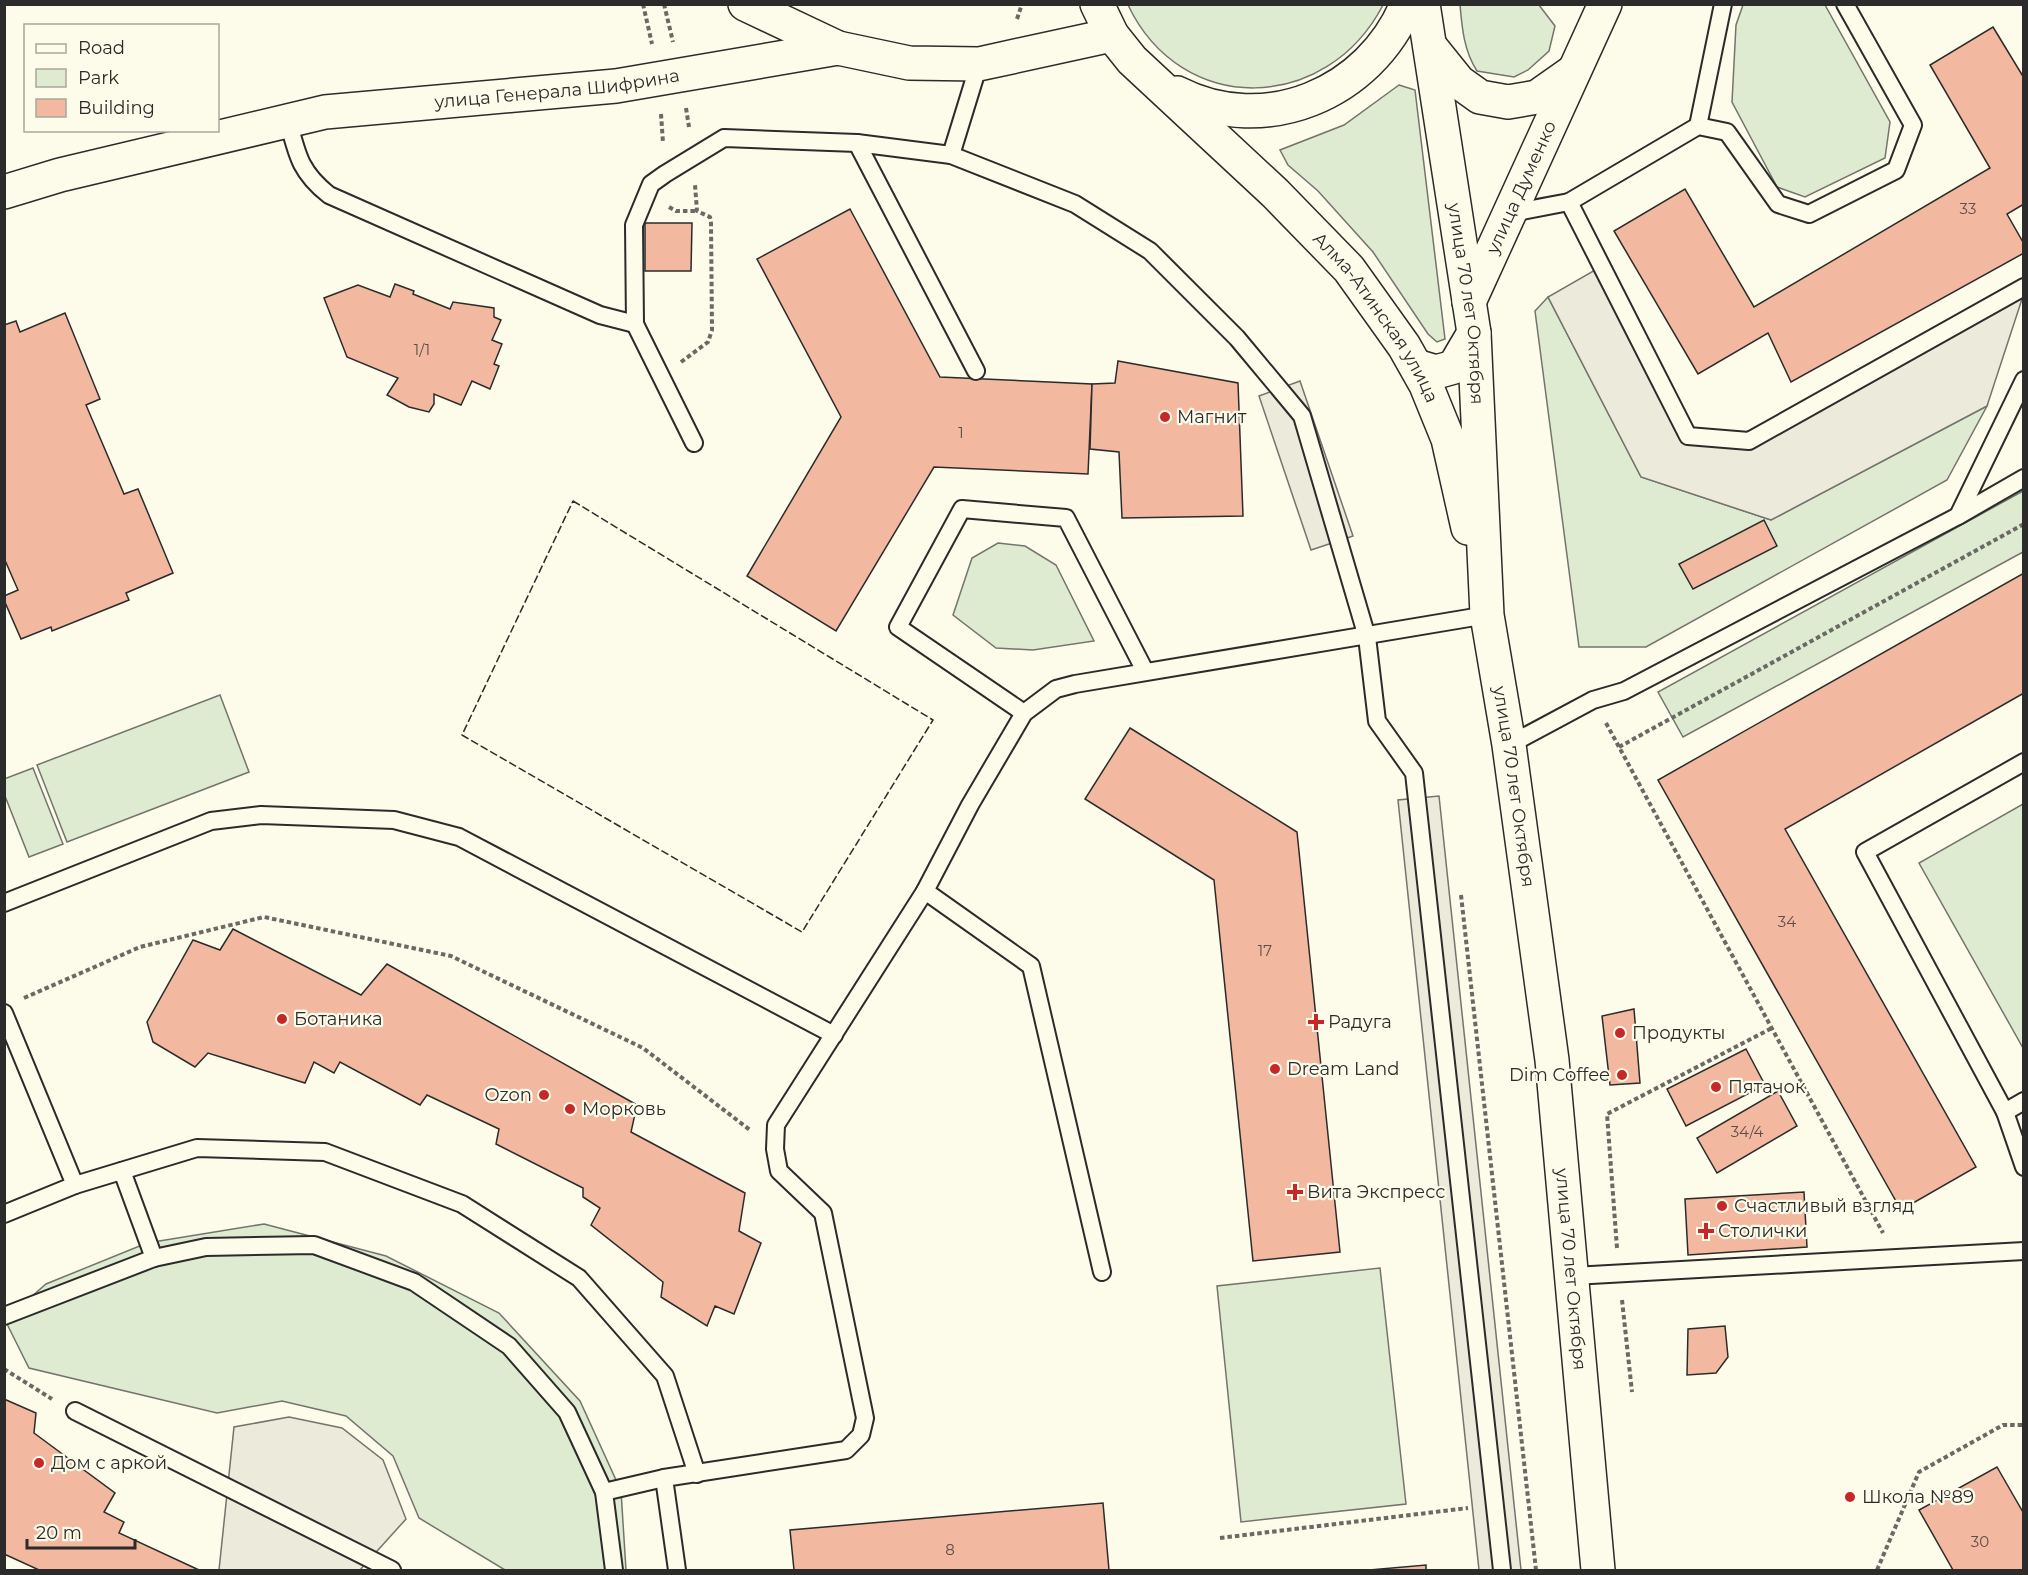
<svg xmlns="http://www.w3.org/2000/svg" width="2028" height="1575" viewBox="0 0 2028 1575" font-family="Montserrat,sans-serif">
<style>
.green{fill:#deebd1;stroke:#74746e;stroke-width:1.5}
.parking{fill:#eceadb;stroke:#74746e;stroke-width:1.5}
.building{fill:#f2b8a0;stroke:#2b2b2b;stroke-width:1.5}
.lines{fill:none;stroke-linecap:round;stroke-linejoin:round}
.lane-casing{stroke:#2b2b2b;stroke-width:20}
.street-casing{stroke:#2b2b2b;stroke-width:36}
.secondary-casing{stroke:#2b2b2b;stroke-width:36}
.path{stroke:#6a6964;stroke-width:4;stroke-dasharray:4.5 3;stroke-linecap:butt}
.lane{stroke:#fdfbea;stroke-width:16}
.street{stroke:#fdfbea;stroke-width:33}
.secondary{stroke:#fdfbea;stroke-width:33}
.fence{stroke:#2b2b2b;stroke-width:1.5;stroke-dasharray:8 3;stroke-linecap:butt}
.poi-dot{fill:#c62828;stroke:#fdfbea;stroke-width:2}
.labels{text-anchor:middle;stroke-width:4.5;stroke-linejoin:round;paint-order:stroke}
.number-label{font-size:15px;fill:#5d4e48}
.street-label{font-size:18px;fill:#2b2b2b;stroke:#fdfbea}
.poi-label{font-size:18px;fill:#2b2b2b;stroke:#fdfbea;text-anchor:start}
</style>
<rect width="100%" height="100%" fill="#fdfbea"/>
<g class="green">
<path d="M1128 5H1383C1327 113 1182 118 1128 5Z"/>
<path d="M1460 5H1539L1555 26 1549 51 1528 70 1514 77 1477 71C1464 51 1462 28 1460 5Z"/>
<polygon points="1743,5 1825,5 1890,122 1885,158 1805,197 1777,187 1732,102 1736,25"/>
<polygon points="1399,85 1415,90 1445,339 1437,342 1428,334 1373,252 1318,191 1288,165 1280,150 1344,125"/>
<polygon points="1548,297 1641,477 1771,520 1987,406 1947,480 1646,647 1579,647 1535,311"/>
<polygon points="2023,491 2023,552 1683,737 1658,692"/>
<polygon points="998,543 1025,546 1056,565 1094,641 1033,650 996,648 953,615 972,558"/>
<polygon points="220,695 249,772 67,842 37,765"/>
<polygon points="33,768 63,844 29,857 5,796 4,779"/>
<polygon points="2023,804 2023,1048 1919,863"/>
<polygon points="264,1224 386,1256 499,1313 580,1401 621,1491 626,1570 505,1570 419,1518 393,1456 346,1416 282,1401 217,1413 29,1368 5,1320 46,1284 147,1243"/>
<polygon points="1380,1268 1406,1504 1241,1522 1217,1286"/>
</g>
<g class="parking">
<polygon points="1602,266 1688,436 1749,441 2023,296 1987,406 1771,520 1641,477 1548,297"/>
<polygon points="1300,381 1353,536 1311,550 1259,396"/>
<polygon points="1439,796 1521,1570 1479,1570 1398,800"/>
<polygon points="289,1417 342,1428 383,1460 406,1519 360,1570 219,1570 234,1427"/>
</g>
<g class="building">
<polygon points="1993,27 2024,78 2024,204 2007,214 2024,244 2024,253 1791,382 1768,333 1698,374 1614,231 1685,189 1754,307 1990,168 1930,65"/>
<polygon points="850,209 940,377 1092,384 1088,474 934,467 836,631 747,576 841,417 757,259"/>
<polygon points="645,223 692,223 691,271 645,271"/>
<polygon points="395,284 414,291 413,294 450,309 453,302 494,308 494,317 501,320 492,340 502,344 494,364 499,366 490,389 472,381 461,405 434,394 434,404 429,412 409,407 387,395 398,378 347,357 324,298 358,285 390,297"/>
<polygon points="65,313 100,399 86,405 124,494 138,489 173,573 126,593 129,600 52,631 51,627 21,639 4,600 4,596 18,590 4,558 4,325 16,321 20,332"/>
<polygon points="1118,361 1238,383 1243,516 1122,518 1119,452 1090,449 1092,384 1115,383"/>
<polygon points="1764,520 1777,546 1693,589 1679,564"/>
<polygon points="2024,573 2024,693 1785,829 1976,1167 1901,1210 1658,780"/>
<polygon points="1130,728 1297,832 1340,1252 1253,1261 1214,880 1085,799"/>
<polygon points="233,929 361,995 387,964 637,1105 631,1132 745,1193 739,1231 761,1243 734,1314 715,1306 707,1326 661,1297 663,1282 591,1225 600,1208 583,1197 583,1188 496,1144 499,1129 427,1095 420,1105 340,1062 334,1073 314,1062 305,1083 208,1053 195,1067 153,1042 147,1022 193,940 220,950"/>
<polygon points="1634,1009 1640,1083 1610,1085 1602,1016"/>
<polygon points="1746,1049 1765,1085 1686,1126 1667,1089"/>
<polygon points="1778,1091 1797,1126 1717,1173 1697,1138"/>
<polygon points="1804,1192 1807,1247 1688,1255 1685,1199"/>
<polygon points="1725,1326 1728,1357 1716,1373 1687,1375 1688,1329"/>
<polygon points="4,1399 36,1413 34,1433 115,1493 104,1512 124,1522 119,1533 199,1570 39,1570 4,1554"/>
<polygon points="1997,1467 2024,1514 2024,1570 1953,1570 1919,1510"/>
<polygon points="1103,1503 1109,1570 794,1570 790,1530"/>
<polygon points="1426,1565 1426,1570 1369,1570"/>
</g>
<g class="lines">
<g class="lane-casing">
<g id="lane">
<path d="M288 120C297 155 300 172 329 195L600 315 635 324"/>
<polyline points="1698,126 1723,4"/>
<polyline points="857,143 976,371"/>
<polyline points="951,155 979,64"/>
<polyline points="1569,202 1688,436 1749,441 2024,287"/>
<polyline points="1511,213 1569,202 1698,126 1727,132 1778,204 1809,214 1896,170 1913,125 1845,4"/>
<polyline points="694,443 635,324 634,225 651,184 665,174 724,138 857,143 951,155 1075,204 1150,251 1237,338 1302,416 1367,637 1377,721 1414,773 1502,1570"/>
<polyline points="1958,516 2024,380"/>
<polyline points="1024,713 898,627 962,509 1066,518 1145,671"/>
<polyline points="1509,745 1593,700 1624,691 1958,516 2024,478"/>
<polyline points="2024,762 1865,852 2005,1112 2024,1167"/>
<polyline points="925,891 1031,966 1102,1272"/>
<polyline points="4,903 211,821 261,815 394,820 459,837 834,1035"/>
<polyline points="4,1013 75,1185"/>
<polyline points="2005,1112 2024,1101"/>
<polyline points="122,1171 154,1258"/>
<polyline points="4,1214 75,1185 197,1148 325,1152 462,1204 579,1278 665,1376 697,1474"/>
<polyline points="1573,1276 2024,1251"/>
<polyline points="4,1316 154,1258 206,1247 314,1245 414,1282 509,1346 567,1412 604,1492 614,1570"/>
<polyline points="75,1411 392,1570"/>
<polyline points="664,1478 677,1570"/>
<polyline points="604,1492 664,1478 846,1450 861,1435 865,1418 823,1213 779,1171 775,1149 776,1125 925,891 970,805 1024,713 1056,689 1075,684 1487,615"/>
</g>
</g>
<g class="street-casing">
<g id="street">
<polyline points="745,4 838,48"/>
<path id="s1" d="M4 192 60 175 325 112 616 86 838 48 909 63 979 64 1112 35"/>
</g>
</g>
<g class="secondary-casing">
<g id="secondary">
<path id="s2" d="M1097 4 1112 35 1132 60 1275 193 1349 269 1404 346 1426 385 1448 439 1468 528"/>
<path id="s3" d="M1423 4 1474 333 1487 615 1509 745 1552 1060 1598 1570"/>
<polyline points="1430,46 1459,82 1480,97 1508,102 1537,97 1574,71"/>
<path d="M1177 93C1265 138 1370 94 1407 4"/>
<path id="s4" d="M1469 302 1605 4"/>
<polyline points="1416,366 1436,372 1454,367 1474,333"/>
</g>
</g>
<g class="path">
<polyline points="643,4 652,44"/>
<polyline points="664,4 673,42"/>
<polyline points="1017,19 1022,4"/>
<polyline points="686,108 689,127"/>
<polyline points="661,114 663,143"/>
<polyline points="669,207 676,211 697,211"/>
<polyline points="681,362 708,342 712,330 711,223 710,217 697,211 695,185"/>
<polyline points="1606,723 1883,1233"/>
<polyline points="1619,747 2024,524"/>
<polyline points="1461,895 1536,1570"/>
<polyline points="24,998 140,947 264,917 451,956 643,1048 750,1130"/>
<polyline points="1617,1248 1607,1114 1772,1028"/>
<polyline points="1622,1300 1632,1392"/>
<polyline points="4,1369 52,1399"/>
<polyline points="1220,1538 1468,1508"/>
<polyline points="1877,1570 1919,1472 2003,1425 2024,1425"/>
</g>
<use href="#lane" class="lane"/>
<use href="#street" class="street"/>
<use href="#secondary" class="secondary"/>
<polygon class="fence" points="573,501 933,720 802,932 462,735"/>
</g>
<g class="poi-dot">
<circle cx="1165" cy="417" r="6"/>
<circle cx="282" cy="1019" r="6"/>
<path d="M1313 1013h6v6h6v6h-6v6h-6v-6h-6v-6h6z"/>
<circle cx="1620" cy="1033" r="6"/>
<circle cx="1275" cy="1069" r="6"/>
<circle cx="1622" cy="1075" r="6"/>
<circle cx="1716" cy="1087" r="6"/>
<circle cx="544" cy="1095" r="6"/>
<circle cx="570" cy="1109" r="6"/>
<path d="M1292 1183h6v6h6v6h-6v6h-6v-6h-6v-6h6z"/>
<circle cx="1722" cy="1206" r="6"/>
<path d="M1703 1222h6v6h6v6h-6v6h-6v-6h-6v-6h6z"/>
<circle cx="39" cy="1463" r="6"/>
<circle cx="1850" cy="1497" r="6"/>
</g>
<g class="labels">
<g class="number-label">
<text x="1968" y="214">33</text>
<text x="422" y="355">1/1</text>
<text x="961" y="438">1</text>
<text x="1787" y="927">34</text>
<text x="1265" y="956">17</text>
<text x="1747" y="1137">34/4</text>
<text x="1980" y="1547">30</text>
<text x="950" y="1555">8</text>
</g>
<g class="street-label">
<text dy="6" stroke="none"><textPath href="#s1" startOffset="564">улица Генерала Шифрина</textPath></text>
<text dy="6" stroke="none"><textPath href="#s4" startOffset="126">улица Думенко</textPath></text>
<text dy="6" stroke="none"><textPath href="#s3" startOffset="303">улица 70 лет Октября</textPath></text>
<text dy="6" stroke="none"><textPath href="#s2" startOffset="423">Алма-Атинская улица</textPath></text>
<text dy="6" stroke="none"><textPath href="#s3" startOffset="789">улица 70 лет Октября</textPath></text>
<text dy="6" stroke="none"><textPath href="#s3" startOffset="1275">улица 70 лет Октября</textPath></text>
</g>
<g class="poi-label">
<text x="1177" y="423">Магнит</text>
<text x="294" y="1025">Ботаника</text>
<text x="1328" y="1028">Радуга</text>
<text x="1632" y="1039">Продукты</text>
<text x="1287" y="1075">Dream Land</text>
<text x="1610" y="1081" text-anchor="end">Dim Coffee</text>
<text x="1728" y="1093">Пятачок</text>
<text x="532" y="1101" text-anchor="end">Ozon</text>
<text x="582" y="1115">Морковь</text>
<text x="1307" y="1198">Вита Экспресс</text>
<text x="1734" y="1212">Счастливый взгляд</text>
<text x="1718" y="1237">Столички</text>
<text x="51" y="1469">Дом с аркой</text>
<text x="1862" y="1503">Школа №89</text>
</g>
</g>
<rect width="2028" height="1575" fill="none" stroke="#2b2b2b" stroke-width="12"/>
<rect x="24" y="24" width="195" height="108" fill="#fdfbea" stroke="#a9a89e" stroke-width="1.5"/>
<rect x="36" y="44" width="30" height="9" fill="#fdfbea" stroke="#a9a89e" stroke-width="1.5"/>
<text x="78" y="54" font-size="18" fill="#2b2b2b">Road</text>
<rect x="36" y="69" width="30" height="18" fill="#deebd1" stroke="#a9a89e" stroke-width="1.5"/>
<text x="78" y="84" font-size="18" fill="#2b2b2b">Park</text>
<rect x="36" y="99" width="30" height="18" fill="#f2b8a0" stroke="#a9a89e" stroke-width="1.5"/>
<text x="78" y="114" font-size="18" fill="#2b2b2b">Building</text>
<path d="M27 1539v9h108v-9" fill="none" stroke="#2b2b2b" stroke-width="3"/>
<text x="36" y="1539" font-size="18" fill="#2b2b2b" stroke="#fdfbea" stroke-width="4.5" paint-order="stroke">20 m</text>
</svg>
